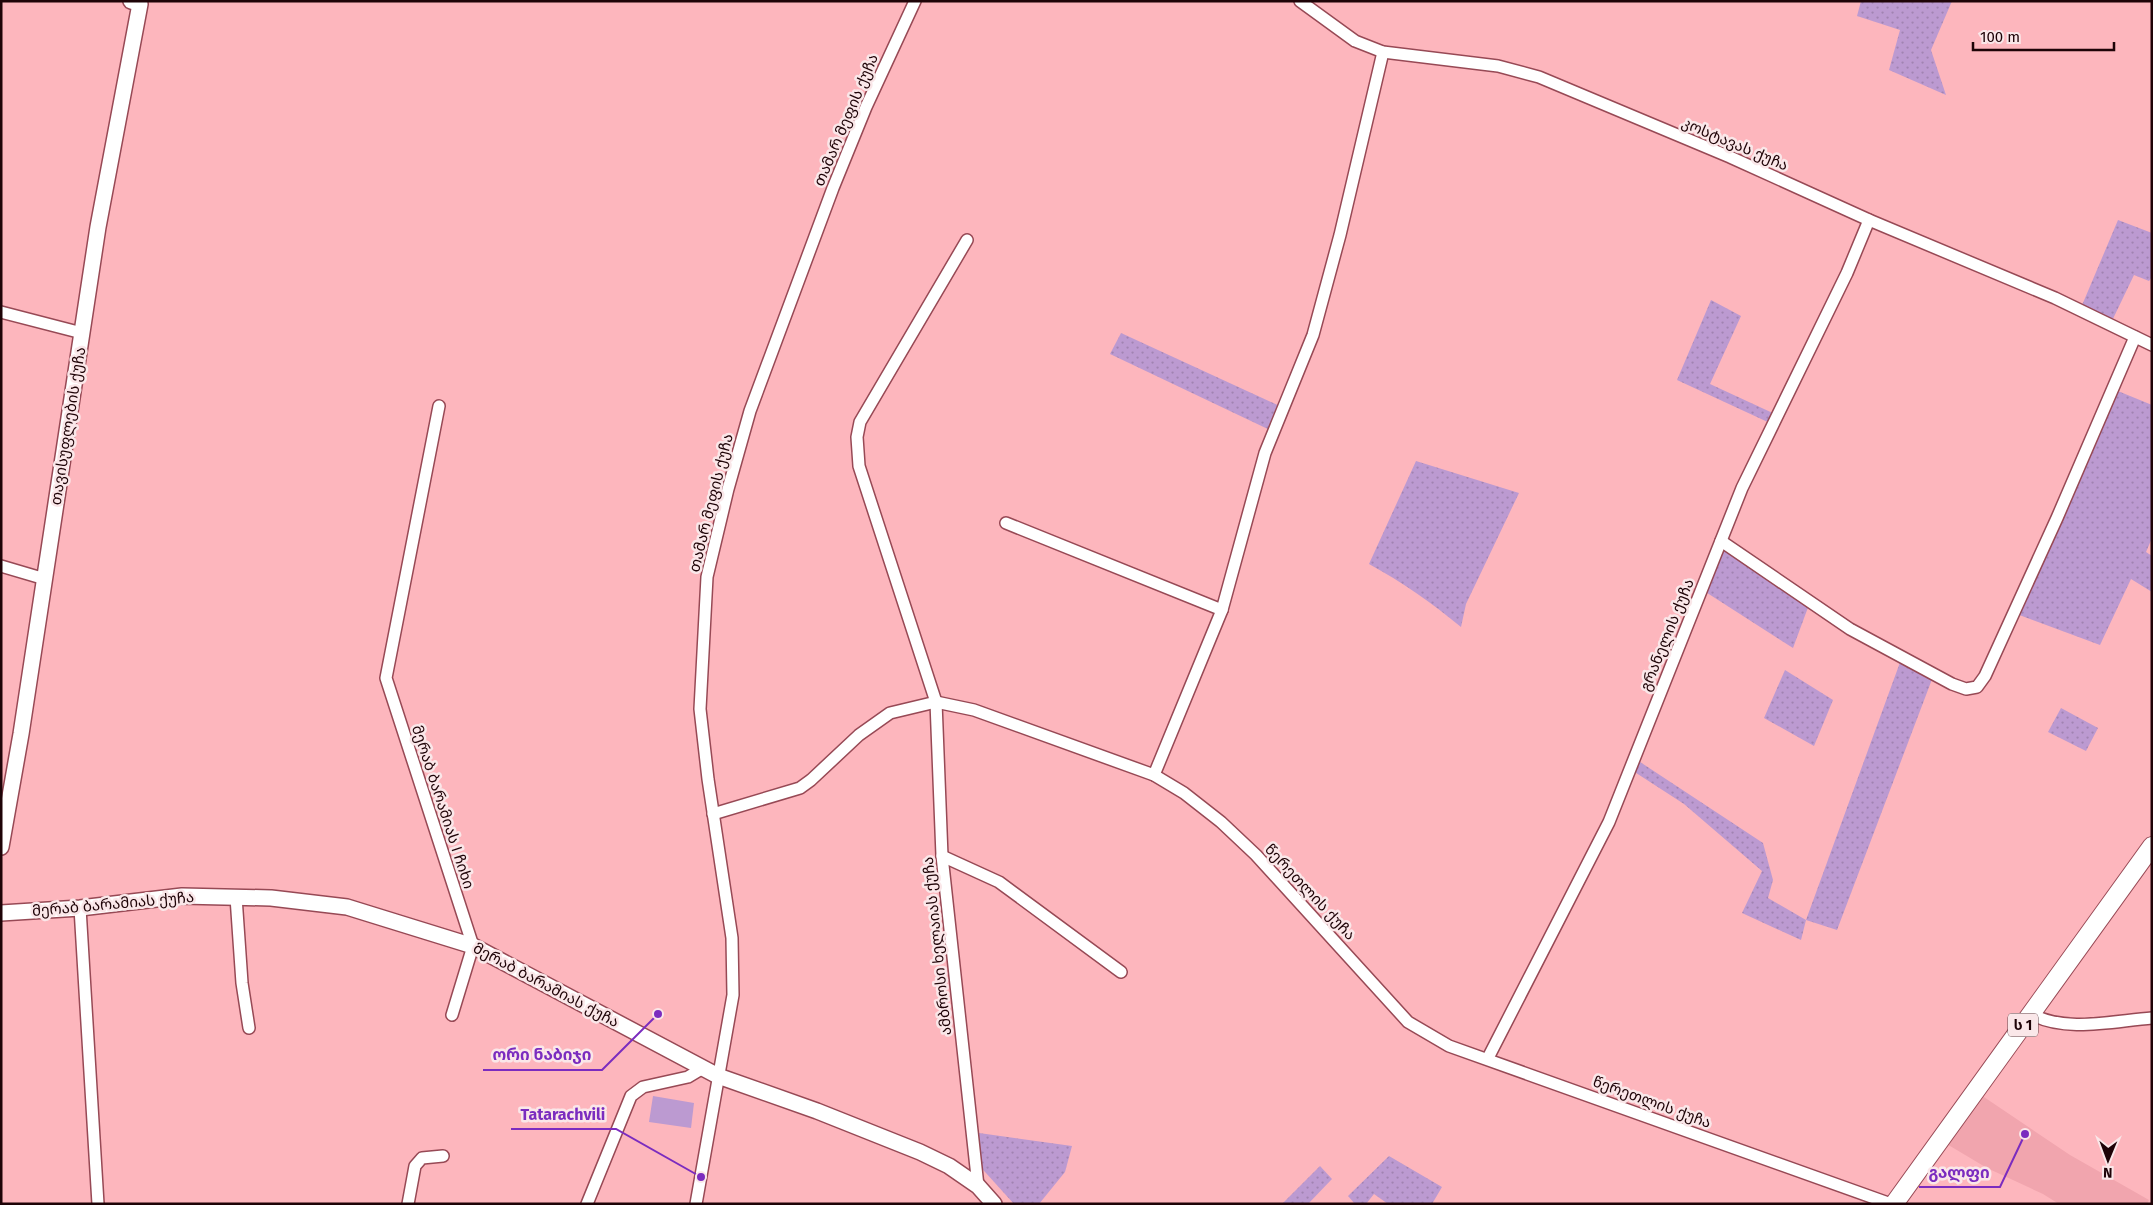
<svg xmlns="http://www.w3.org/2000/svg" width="2153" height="1205" viewBox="0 0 2153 1205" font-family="'Fira Sans','Noto Sans Georgian',sans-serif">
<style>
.built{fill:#f1a5ae}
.grass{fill:url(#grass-dots)}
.park{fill:#bc9ad1}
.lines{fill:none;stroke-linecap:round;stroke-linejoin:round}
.minor-casing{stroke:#974955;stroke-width:14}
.secondary-casing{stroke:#974955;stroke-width:18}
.trunk-casing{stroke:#974955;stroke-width:20}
.minor{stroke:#fff;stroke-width:11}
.secondary{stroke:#fff;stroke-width:15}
.trunk{stroke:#fff;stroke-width:18}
.labels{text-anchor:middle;stroke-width:5;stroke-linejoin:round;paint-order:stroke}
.shield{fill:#fae7e9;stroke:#60474b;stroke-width:1}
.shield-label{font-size:14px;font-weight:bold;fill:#1e0307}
.street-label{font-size:15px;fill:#1e0307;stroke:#fae7e9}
.leader{fill:none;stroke:#7b2cbf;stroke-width:2}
.callout-dot{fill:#7b2cbf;stroke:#fae7e9;stroke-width:2}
.callout-label{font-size:16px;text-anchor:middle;font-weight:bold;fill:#7b2cbf;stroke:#fae7e9;stroke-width:5;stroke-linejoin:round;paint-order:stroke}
</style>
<defs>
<pattern id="grass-dots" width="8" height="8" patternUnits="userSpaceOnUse" patternTransform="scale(1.25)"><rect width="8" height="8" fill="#bc9ad1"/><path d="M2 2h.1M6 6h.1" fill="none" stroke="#a183b2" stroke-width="1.8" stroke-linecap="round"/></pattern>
</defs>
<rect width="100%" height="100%" fill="#fdb6bd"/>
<polygon class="built" points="1975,1091 2070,1155 2149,1200 2147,1204 2059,1204 2043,1194 1987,1168 1940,1140"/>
<g class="grass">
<polygon points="1861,1 1952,1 1931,50 1946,95 1889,70 1900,30 1857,16"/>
<polygon points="2118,220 2152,233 2152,277 2149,281 2134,275 2110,325 2080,310"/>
<polygon points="1711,300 1741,316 1710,384 1777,415 1772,424 1677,380"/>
<polygon points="1121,333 1284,408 1274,432 1110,354"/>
<polygon points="2113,389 2152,405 2152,538 2146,552 2152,556 2152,592 2131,579 2100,645 2014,613"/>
<path d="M1416 461 1519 493 1466 604 1461 627C1432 603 1402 582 1369 564Z"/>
<polygon points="1721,541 1810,602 1793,648 1701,589"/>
<polygon points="1902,657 1934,674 1837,930 1806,920 1801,940 1742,913 1762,871 1684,804 1630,769 1634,758 1763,843 1773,880 1768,898 1806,920"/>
<polygon points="1785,670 1833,700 1814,746 1764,718"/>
<polygon points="2061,708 2098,728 2086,751 2048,732"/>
<polygon points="972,1132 1072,1146 1065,1172 1039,1204 1014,1204 976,1162"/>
<polygon points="1389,1156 1442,1187 1432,1204 1388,1204 1374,1194 1366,1204 1355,1204 1348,1196"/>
<polygon points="1320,1166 1332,1179 1308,1204 1282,1204"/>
</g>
<polygon class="park" points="653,1096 694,1103 691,1128 649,1122"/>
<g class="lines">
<g class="minor-casing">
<g id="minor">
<polyline points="1300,1 1355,41 1383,52 1498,66 1539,77 1730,157 1869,220 2055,298 2152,345"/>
<polyline points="967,240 860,422 857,437 859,466 936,702 942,856 978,1186"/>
<polyline points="1,312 82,333"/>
<polyline points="439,406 386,678 473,946 452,1015"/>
<polyline points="1006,523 1222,610"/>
<polyline points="1721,541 1850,629 1952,684 1966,689 1977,687 1985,676 2057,518 2135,337"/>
<polyline points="1,566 45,579"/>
<polyline points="1154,775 1222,610 1265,453 1313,335 1340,235 1383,52"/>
<polyline points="713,814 800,788 811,780 859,735 890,713 936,702 974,710 1154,775 1184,793 1221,822 1256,855 1408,1022 1449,1046 1891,1204"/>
<polyline points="942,856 999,882 1121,972"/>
<polyline points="236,897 242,983 249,1028"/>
<polyline points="80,908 98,1204"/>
<path d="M2031 1014C2066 1033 2113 1021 2152 1018"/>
<polyline points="1488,1058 1609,822 1742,488 1847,273 1869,220"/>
<polyline points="408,1204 415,1166 422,1158 443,1156"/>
<polyline points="587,1204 631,1096 643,1087 688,1077 703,1068"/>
<polyline points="696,1204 733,995 732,938 708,779 700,709 707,577 728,489 750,411 833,188 866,107 915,1"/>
</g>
</g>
<g class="secondary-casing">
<g id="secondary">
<polyline points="1,847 21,734 98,227 140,4 131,1"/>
<polyline points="1,913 80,908 182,896 271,898 347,907 473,946 718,1076 817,1111 920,1152 949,1166 978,1186 994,1204"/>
</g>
</g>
<g class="trunk-casing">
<polyline id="trunk" points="1894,1204 2152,846"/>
</g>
<use href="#minor" class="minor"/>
<use href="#secondary" class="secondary"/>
<use href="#trunk" class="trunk"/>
</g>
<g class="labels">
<rect class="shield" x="2008" y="1013.5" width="30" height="23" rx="4"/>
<g class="shield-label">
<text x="2023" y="1030">ს 1</text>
</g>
<g class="street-label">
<text transform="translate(846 120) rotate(-67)" y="5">თამარ მეფის ქუჩა</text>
<text transform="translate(1735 144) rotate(23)" y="5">კოსტავას ქუჩა</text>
<text transform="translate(68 426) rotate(-81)" y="5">თავისუფლების ქუჩა</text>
<text transform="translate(711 503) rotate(-76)" y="5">თამარ მეფის ქუჩა</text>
<text transform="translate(1667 635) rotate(-68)" y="5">გრანელის ქუჩა</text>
<text transform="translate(443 807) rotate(72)" y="5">მერაბ ბარამიას I ჩიხი</text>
<text transform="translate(1310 892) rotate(47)" y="5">წერეთლის ქუჩა</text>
<text transform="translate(113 904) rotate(-5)" y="5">მერაბ ბარამიას ქუჩა</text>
<text transform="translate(937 946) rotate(-96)" y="5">ამბროსი ხელაიას ქუჩა</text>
<text transform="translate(546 985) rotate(28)" y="5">მერაბ ბარამიას ქუჩა</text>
<text transform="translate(1652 1102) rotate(20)" y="5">წერეთლის ქუჩა</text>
</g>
</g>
<path class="leader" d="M658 1014L602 1070H483M701 1177L616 1129H511M2025 1134L2000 1187H1919"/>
<g class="callout-dot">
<circle cx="658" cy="1014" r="5"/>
<circle cx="701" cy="1177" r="5"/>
<circle cx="2025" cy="1134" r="5"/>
</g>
<g class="callout-label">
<text x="542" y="1060">ორი ნაბიჯი</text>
<text x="563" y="1120">Tatarachvili</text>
<text x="1959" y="1178">გალფი</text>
</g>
<rect width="2153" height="1205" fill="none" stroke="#1e0307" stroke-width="5"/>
<g transform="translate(2108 1160) rotate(181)" stroke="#fae7e9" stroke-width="4" paint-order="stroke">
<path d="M0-4L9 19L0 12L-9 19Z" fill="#1e0307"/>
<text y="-8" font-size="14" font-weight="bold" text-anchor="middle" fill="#1e0307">N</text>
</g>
<path d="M1973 42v8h141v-8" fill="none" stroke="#1e0307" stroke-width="2.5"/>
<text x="1980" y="42" font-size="15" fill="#1e0307" stroke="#fae7e9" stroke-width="4" paint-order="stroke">100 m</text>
</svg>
